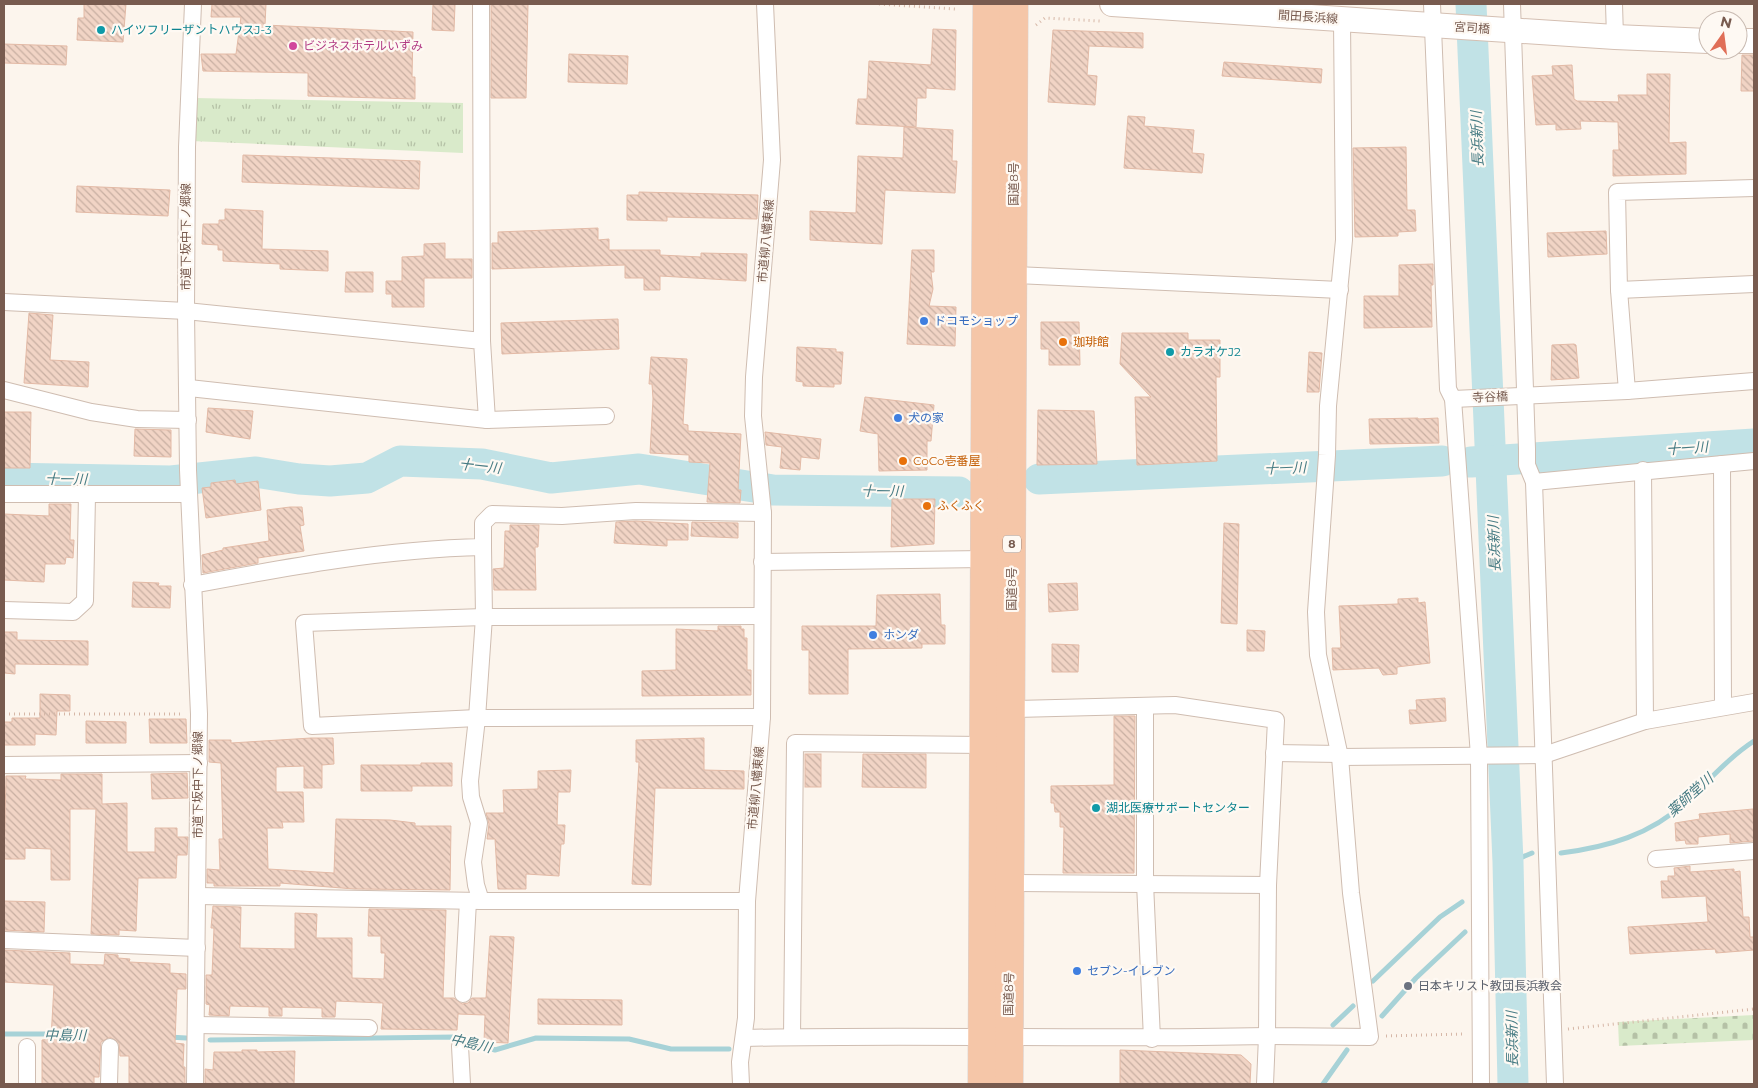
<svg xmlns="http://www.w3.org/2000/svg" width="1758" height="1088" viewBox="0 0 1758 1088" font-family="Montserrat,'Noto Sans JP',sans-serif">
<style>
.grass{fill:url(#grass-tufts)}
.cemetery{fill:url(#cemetery-stones)}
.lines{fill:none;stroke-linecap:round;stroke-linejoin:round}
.stream{stroke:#a7d2d7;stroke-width:5}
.river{stroke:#c1e2e6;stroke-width:31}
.building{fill:url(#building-back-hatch);stroke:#e3baa6}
.minor-casing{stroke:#cfbdb1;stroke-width:18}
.secondary-casing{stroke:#d4bfb2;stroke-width:26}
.trunk-casing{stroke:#d9d1ce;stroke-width:29}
.path{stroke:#d6b7a7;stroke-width:3;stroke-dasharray:1 4;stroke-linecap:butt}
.minor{stroke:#fff;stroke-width:16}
.secondary{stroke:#fff;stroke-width:24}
.trunk{stroke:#f5c6a8;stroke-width:28}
.culture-dot{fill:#0f9aa8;stroke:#fef9f3;stroke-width:2}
.hotel-dot{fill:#d1479c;stroke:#fef9f3;stroke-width:2}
.shop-dot{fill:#3f7fe0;stroke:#fef9f3;stroke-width:2}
.food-dot{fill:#e8710a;stroke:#fef9f3;stroke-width:2}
.worship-dot{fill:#6b7280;stroke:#fef9f3;stroke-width:2}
.labels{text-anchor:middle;stroke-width:4.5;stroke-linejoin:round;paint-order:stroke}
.shield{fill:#fef9f3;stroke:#a08a80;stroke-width:1}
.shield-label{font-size:11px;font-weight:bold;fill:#785b4f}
.street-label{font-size:12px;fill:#785b4f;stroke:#fef9f3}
.culture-label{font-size:12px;fill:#0d838f;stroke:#fef9f3;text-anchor:start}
.hotel-label{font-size:12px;fill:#b23c85;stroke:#fef9f3;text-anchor:start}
.shop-label{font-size:12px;fill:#366cbe;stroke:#fef9f3;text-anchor:start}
.food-label{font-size:12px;fill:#c56008;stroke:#fef9f3;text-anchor:start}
.worship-label{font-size:12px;fill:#5b616d;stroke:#fef9f3;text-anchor:start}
.water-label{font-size:14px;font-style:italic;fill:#467b83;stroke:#fef9f3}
</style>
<defs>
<pattern id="grass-tufts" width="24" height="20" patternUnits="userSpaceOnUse" patternTransform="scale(1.25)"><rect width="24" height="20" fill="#d9eaca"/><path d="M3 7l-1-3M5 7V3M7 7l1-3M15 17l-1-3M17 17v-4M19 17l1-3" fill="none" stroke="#b5c1a6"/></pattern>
<pattern id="cemetery-stones" width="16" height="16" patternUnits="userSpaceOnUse" patternTransform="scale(1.25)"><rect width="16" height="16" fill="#d9eaca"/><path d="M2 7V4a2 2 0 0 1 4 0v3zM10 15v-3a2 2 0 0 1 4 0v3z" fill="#b5c1a6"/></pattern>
<pattern id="building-back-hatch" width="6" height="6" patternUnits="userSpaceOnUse" patternTransform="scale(1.25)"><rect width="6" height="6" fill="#f1d4c5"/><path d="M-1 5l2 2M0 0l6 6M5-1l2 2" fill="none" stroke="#c8afa2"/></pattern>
</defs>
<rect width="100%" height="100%" fill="#fcf5ed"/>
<polygon class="grass" points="195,98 463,103 463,153 191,141"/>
<polygon class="cemetery" points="1754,1015 1754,1040 1619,1046 1618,1022"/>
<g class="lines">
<g class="stream">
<path d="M1561 853C1608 847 1650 835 1686 802 1709 781 1728 758 1754 741"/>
<polyline points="1501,866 1532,853"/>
<polyline points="1504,907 1509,904"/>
<polyline points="1373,981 1440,917 1462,902"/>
<polyline points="1382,1016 1416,978 1465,932"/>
<polyline points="1333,1025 1353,1006"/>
<polyline points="4,1034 56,1034"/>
<polyline points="169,1037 186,1038"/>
<polyline points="210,1040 455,1037 495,1050 536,1038 629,1039 671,1049 729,1049"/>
<polyline points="1323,1084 1347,1050"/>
</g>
<g class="river">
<polyline points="1471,4 1508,862 1513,1084"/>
<polyline points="1471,462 1754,444"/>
<polyline points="4,478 171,481 256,472 299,479 330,481 367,478 400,461 482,464 551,478 639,469 773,490 959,492"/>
<polyline points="1039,479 1442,461"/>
</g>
</g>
<g class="building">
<polygon points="84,4 126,4 123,42 77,40 78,18 84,18"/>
<polygon points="212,4 266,4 265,25 413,32 412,77 415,77 415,99 308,96 308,73 203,71 201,54 236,54 241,17 211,17"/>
<polygon points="433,4 455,4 454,31 432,30"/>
<polygon points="491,4 528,4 526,98 491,98"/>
<polygon points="933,29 956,30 955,90 926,88 926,98 917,98 916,127 856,124 858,99 867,99 869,61 931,65"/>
<polygon points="1053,30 1143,33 1143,48 1089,46 1087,75 1097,76 1095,105 1048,102"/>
<polygon points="4,44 67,46 66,65 4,63"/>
<polygon points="569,54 628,56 627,84 568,82"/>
<polygon points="1742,55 1754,55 1754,91 1741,91"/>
<polygon points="1224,62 1322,69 1321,83 1222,76"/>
<polygon points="1572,65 1574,99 1577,101 1619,102 1618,95 1647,95 1647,74 1670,74 1669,143 1686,142 1686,174 1613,176 1613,150 1619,150 1618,122 1580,121 1581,129 1556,130 1556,124 1536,125 1532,76 1553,75 1552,66"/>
<polygon points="1128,116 1145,117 1144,126 1194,130 1192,153 1204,154 1202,173 1124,168"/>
<polygon points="904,127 953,130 952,161 957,161 955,193 885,190 882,244 810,240 810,211 856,213 858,156 903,158"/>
<polygon points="1406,147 1407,210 1415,210 1416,231 1398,232 1398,236 1355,237 1353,148"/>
<polygon points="243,155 420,161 419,189 242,182"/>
<polygon points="77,186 170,190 168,216 76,212"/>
<polygon points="639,192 758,195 757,219 667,217 667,221 627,220 627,195 639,195"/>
<polygon points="225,209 263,211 262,249 328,251 328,271 280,269 280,264 223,261 223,250 218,250 218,245 202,244 203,224 219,224 219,220 225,220"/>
<polygon points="598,228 598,240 609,239 609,250 660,250 660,255 701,257 701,253 747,254 746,281 660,276 660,290 644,290 644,278 625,278 625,265 492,269 492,243 498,243 498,232"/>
<polygon points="1606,231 1607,254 1548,257 1547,233"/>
<polygon points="445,243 445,259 472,259 472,278 424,278 424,307 392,307 392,294 386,294 386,281 402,281 402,257 424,256 424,244"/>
<polygon points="912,250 934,250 934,272 931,272 933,289 929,306 956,307 955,346 907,344"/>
<polygon points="1433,264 1433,285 1431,285 1432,327 1364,328 1364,296 1399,296 1399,265"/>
<polygon points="346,272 373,272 373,292 345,292"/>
<polygon points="29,313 53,315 50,360 89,362 88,387 24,383"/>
<polygon points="618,319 619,349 502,354 501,323"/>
<polygon points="1041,322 1079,322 1080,365 1049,365 1049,349 1041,349"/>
<polygon points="1122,333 1188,333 1188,340 1220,340 1220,377 1216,377 1217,461 1137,465 1135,397 1151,397 1120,364"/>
<polygon points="1574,344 1576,345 1579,378 1551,380 1552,345"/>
<polygon points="797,347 836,349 836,352 843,352 841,384 834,384 834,387 803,386 803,382 796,381"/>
<polygon points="1309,352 1322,353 1319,392 1307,392"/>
<polygon points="651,357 687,359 683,424 688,425 688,431 741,434 738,490 741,490 740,503 707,502 710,463 689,462 689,455 650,453 653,399 652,384 649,384"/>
<polygon points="865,397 934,405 931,441 927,441 927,470 879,471 878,434 860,431"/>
<polygon points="208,408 253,411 250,439 206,432"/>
<polygon points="1038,410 1094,411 1097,464 1037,465"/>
<polygon points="4,412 31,412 30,468 4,468"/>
<polygon points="1418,418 1418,419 1438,418 1439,443 1370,444 1369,419"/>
<polygon points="135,429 171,430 171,457 134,456"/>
<polygon points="765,432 821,439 819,459 801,457 800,470 780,468 782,447 766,445"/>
<polygon points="235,480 236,484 258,481 261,510 206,518 202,488 211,487 211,483"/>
<polygon points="892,499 935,499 934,544 891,547"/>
<polygon points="49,504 71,504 70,540 74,540 73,558 66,557 65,564 45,564 44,582 4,580 4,514 49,516"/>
<polygon points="290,507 302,507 304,525 300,526 304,551 258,558 258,563 203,573 202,555 223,550 223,548 269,541 267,510"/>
<polygon points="636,521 688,524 688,540 667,540 667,546 614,543 616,522"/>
<polygon points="692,522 738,523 738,538 691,536"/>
<polygon points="1224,523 1239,524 1237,624 1221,623"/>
<polygon points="510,525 539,525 538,547 535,547 536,590 494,590 493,569 504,568 505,531 510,531"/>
<polygon points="133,582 159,583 158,586 171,586 170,608 132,607"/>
<polygon points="1077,583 1078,610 1049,612 1048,584"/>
<polygon points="940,594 941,625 945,625 945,644 922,644 922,648 848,649 848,694 809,694 809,650 802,650 802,626 876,626 877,595"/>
<polygon points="1418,598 1418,603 1425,602 1430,663 1397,667 1397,674 1383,675 1379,668 1333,670 1332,648 1341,648 1339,606 1398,604 1398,599"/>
<polygon points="718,626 741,626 741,629 744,629 744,638 747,638 747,670 751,670 751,695 642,696 642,671 676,670 676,629 718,631"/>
<polygon points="1247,630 1265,631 1264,651 1247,651"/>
<polygon points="4,632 17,632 17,640 88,641 88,665 15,664 15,674 4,673"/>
<polygon points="1052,644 1079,645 1078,672 1052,672"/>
<polygon points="40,694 70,695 70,711 57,711 56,735 35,734 35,745 4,745 4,722 12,722 12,718 40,718"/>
<polygon points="1445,698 1446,721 1410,724 1409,710 1417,710 1416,700"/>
<polygon points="1114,716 1135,716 1134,873 1063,873 1064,827 1060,827 1060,812 1055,812 1054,803 1051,803 1051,786 1114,785"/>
<polygon points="149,719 186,719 187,743 150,743"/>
<polygon points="86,721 126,722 126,743 86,743"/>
<polygon points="311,738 333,738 334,764 322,765 322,788 304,788 304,766 276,767 276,792 303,792 304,822 282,822 283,828 267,828 268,869 334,873 336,819 390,820 415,823 415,826 451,826 450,890 354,889 280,883 280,886 214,886 214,883 207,883 207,869 220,870 219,839 223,839 221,763 209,762 209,740 231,740 231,743"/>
<polygon points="704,738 704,770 744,771 744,789 655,788 651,885 632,884 639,762 636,762 636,740"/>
<rect x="805" y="754" width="16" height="33"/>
<polygon points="863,754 926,754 926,788 862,787"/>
<polygon points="421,763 452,763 452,786 412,786 412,791 361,791 361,765 421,765"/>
<polygon points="571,770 570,792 558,792 557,825 565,825 564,844 561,844 559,876 526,874 526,889 498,889 495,839 487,839 489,824 486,813 504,813 503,790 538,789 538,771"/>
<polygon points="187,773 188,798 152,799 151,774"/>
<polygon points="61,774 102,774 102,804 127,803 127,852 155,852 155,828 177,828 177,837 188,837 187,855 177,855 176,878 138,878 136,931 119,930 119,935 91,934 96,809 70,809 70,880 51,880 51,849 25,848 25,859 4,859 6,776 26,776 25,779 61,780"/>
<polygon points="1753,809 1754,841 1730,843 1730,834 1698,837 1698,844 1686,844 1685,840 1676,841 1675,823 1700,819 1699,814"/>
<polygon points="1690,866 1690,872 1734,869 1734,872 1740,871 1743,917 1749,917 1750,937 1754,937 1754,950 1716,953 1715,949 1630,954 1628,927 1708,922 1706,896 1662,898 1661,881 1668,881 1668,876 1675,876 1674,868"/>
<polygon points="4,901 45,902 44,932 4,930"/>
<polygon points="213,906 241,907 240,948 295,949 295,913 317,914 316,938 352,938 352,978 384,979 385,953 381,953 381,936 368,936 369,909 446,910 443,998 454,998 462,1004 468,1003 472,998 486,998 490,936 514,937 508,1043 484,1042 485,1015 458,1014 457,1030 381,1029 383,1003 336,1001 335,1017 322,1017 322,1008 282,1007 282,1016 269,1016 269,1007 230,1006 229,1016 209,1015 210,1005 206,1004 206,975 212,975 214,928 211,928"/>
<polygon points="4,950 70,953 70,964 104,965 105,954 118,955 118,958 130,959 129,962 170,964 170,973 186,974 186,989 177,989 175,1043 184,1044 183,1067 185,1067 185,1084 129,1084 129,1056 120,1056 119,1043 110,1037 101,1042 99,1077 94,1077 94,1084 42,1084 42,1040 51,1039 54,985 4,982"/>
<polygon points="538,999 622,1000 622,1025 538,1024"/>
<polygon points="242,1050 257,1050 257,1052 295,1051 294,1084 205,1084 205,1069 213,1070 214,1052 242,1052"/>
<polygon points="1120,1050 1241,1055 1251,1064 1250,1084 1120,1084"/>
</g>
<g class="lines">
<g class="minor-casing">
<g id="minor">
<polyline points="193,4 187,147 186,311 188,470 199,714 195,1084"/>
<polyline points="481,4 482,341"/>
<polyline points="1432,4 1448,389 1453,399 1479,756 1481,1084"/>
<polyline points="1512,4 1527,449 1527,465 1534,482 1555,1084"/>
<polyline points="1614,4 1615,37"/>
<polyline points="1014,275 1340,290"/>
<polyline points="1619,290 1754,284"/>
<polyline points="4,302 186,311 482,341 487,420 606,416"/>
<polyline points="189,388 487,420"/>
<polyline points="4,390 91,412 137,419 188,420"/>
<polyline points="1627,391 1619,290 1617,192 1754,188"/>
<polyline points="1453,399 1627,391 1754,381"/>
<polyline points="1722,464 1723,707"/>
<polyline points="1643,470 1645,721"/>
<polyline points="1534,482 1754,461"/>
<polyline points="4,494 189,494"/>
<polyline points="762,562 984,559"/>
<path d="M192 585C288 567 385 549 483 547V523L492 514 562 516 636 511 763 513"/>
<polyline points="4,610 73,612 85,601 87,495"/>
<polyline points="761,616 484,617 304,623 312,726 477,718 762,717"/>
<polyline points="1145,707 1145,883 1152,1039"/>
<polyline points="1011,709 1175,705 1276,720 1268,885 1267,1036 1370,1037 1351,893 1340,757 1318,655 1316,612 1327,455 1328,406 1344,240 1342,20"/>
<polyline points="1274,753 1340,754"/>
<polyline points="1340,757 1544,755 1645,721 1754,702"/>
<polyline points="4,765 199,763"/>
<polyline points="1656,859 1754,851"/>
<polyline points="1011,883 1268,885"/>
<polyline points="198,896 481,901 747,901"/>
<polyline points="481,901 476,885 473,862 479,823 471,797 470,781 477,718 484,617 483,547"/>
<polyline points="4,940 197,948"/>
<polyline points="463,994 468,901"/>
<polyline points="196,1025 369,1028"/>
<polyline points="792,1037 795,743 983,745"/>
<path d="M744 1038C918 1034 1093 1040 1267 1036L1265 1084"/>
<polyline points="460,1046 462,1084"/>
<polyline points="27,1084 27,1047"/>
<polyline points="109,1084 110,1047"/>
<polyline points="741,1084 740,1062 746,1018 747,901 762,717 763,513 753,416 754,377 772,160 765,4"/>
</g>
</g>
<g class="secondary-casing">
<g id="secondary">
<polyline points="1112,4 1615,37 1708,41"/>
<polyline points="1738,41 1754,41"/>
</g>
</g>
<g class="trunk-casing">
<g id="trunk">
<polyline points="982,1084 987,4"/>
<polyline points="1009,1084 1014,4"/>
</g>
</g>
<g class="path">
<polyline points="879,4 955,9"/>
<polyline points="1036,25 1045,18 1100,21"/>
<polyline points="4,714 183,714"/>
<polyline points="1568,1029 1754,1009"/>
<polyline points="1386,1036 1464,1034"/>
</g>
<use href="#minor" class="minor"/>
<use href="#secondary" class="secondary"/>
<use href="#trunk" class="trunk"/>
</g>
<g class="culture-dot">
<circle cx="101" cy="30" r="5"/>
<circle cx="1170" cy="352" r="5"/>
<circle cx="1096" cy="808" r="5"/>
</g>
<circle class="hotel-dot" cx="293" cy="46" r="5"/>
<g class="shop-dot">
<circle cx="924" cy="321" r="5"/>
<circle cx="898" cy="418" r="5"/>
<circle cx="873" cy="635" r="5"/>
<circle cx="1077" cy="971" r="5"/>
</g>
<g class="food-dot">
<circle cx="1063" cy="342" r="5"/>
<circle cx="903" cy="461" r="5"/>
<circle cx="927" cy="506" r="5"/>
</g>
<circle class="worship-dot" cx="1408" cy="986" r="5"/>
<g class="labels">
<rect class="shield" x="1003" y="535.5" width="18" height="17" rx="4"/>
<g class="shield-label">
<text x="1012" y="548">8</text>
</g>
<g class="street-label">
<text transform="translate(1308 17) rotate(4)" y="4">間田長浜線</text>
<text transform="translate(1472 28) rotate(4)" y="4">宮司橋</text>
<text transform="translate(1014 184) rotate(-90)" y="4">国道8号</text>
<text transform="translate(186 237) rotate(-90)" y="4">市道下坂中下ノ郷線</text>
<text transform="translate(766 241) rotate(-85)" y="4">市道柳八幡東線</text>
<text transform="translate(1490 397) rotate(-2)" y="4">寺谷橋</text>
<text transform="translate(1012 589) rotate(-90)" y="4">国道8号</text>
<text transform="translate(198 785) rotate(-90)" y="4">市道下坂中下ノ郷線</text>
<text transform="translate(756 788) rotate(-85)" y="4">市道柳八幡東線</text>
<text transform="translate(1009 994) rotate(-89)" y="4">国道8号</text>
</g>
<g class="culture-label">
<text x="111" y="34">ハイツフリーザントハウスJ-3</text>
<text x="1180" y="356">カラオケJ2</text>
<text x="1106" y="812">湖北医療サポートセンター</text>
</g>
<g class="hotel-label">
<text x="303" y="50">ビジネスホテルいずみ</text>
</g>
<g class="shop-label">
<text x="934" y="325">ドコモショップ</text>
<text x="908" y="422">犬の家</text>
<text x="883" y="639">ホンダ</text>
<text x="1087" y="975">セブン-イレブン</text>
</g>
<g class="food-label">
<text x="1073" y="346">珈琲館</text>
<text x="913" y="465">CoCo壱番屋</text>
<text x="937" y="510">ふくふく</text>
</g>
<g class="worship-label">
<text x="1418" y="990">日本キリスト教団長浜教会</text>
</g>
<g class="water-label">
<text transform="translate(1477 139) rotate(-92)" y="5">長浜新川</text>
<text transform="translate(1687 448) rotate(-4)" y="5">十一川</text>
<text transform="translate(480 466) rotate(6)" y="5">十一川</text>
<text transform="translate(1285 468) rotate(-2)" y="5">十一川</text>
<text transform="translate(66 479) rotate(1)" y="5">十一川</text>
<text transform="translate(882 491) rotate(1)" y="5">十一川</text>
<text transform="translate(1494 544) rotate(-92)" y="5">長浜新川</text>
<text transform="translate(1690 795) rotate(-42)" y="5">薬師堂川</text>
<text transform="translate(65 1035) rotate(1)" y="5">中島川</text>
<text transform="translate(1512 1039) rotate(-91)" y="5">長浜新川</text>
<text transform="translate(471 1043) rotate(13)" y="5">中島川</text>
</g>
</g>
<rect width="1758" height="1088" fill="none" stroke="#785b4f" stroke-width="10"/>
<g transform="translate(1723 35) rotate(14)"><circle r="24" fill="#fef9f3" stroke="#c8bab1"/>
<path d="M0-4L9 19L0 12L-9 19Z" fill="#e06f58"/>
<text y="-8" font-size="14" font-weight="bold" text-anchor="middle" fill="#785b4f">N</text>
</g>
</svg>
